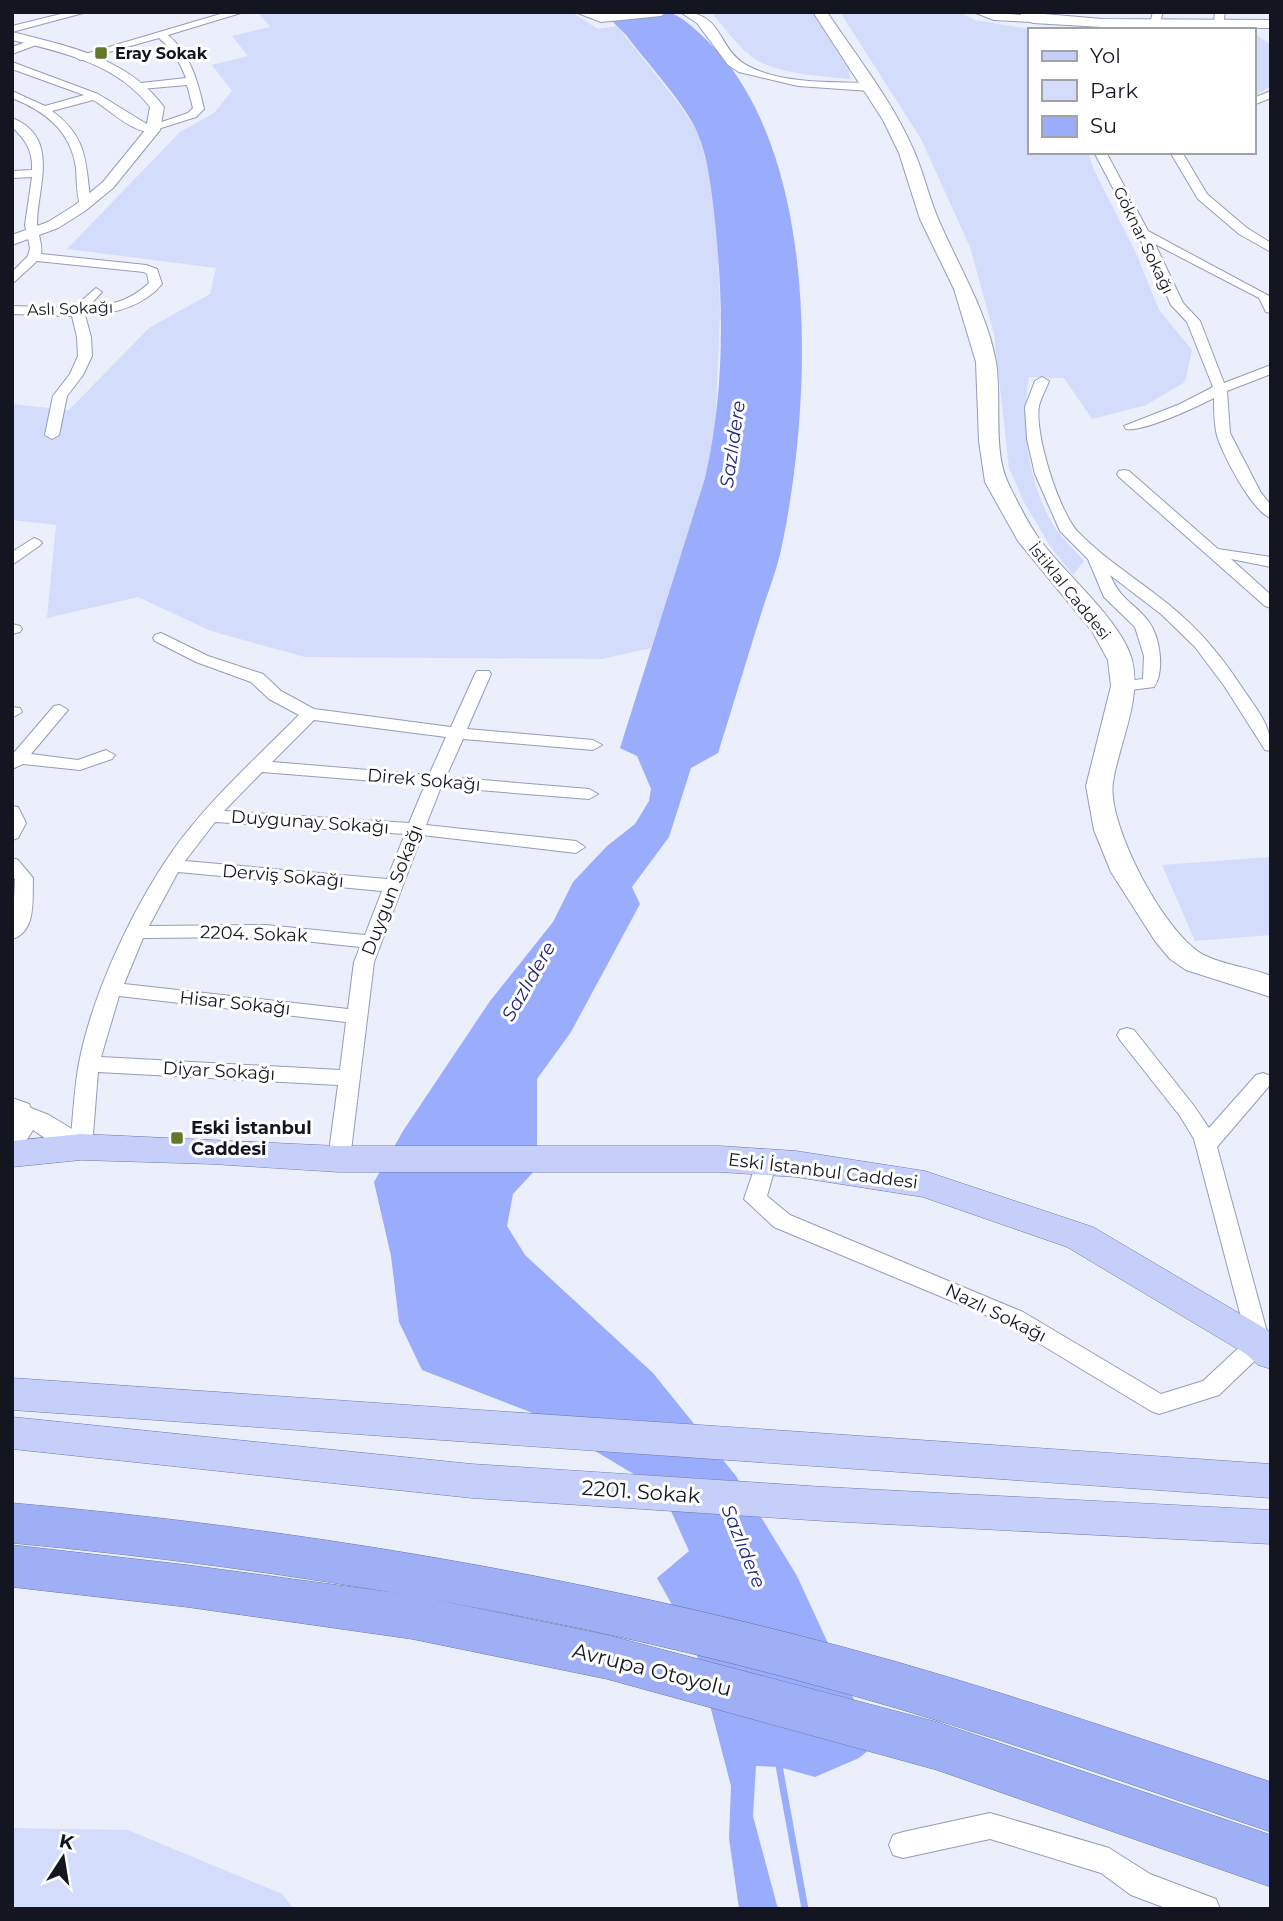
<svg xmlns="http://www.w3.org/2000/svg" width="1283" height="1921" viewBox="0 0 1283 1921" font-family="Montserrat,sans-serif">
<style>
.green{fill:#d3dcfb}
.water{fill:#9aadfd}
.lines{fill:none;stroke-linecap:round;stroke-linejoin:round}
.stream{stroke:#9aadfd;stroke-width:7}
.minor-casing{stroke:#949cba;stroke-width:2}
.tertiary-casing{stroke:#949cba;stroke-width:2}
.secondary-casing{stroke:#949cba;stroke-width:2}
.primary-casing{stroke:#6d79ab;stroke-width:1}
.motorway-casing{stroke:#6d79ab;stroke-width:1}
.minor{fill:#fff;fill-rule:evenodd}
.tertiary{fill:#fff;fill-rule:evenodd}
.secondary{fill:#fff;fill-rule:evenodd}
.primary{fill:#c5cffa;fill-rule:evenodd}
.motorway{fill:#9eaff6;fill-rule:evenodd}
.poi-dot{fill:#627829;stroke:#fff;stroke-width:2.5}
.labels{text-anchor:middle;stroke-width:6;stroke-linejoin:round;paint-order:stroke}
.far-poi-label{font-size:16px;font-weight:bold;fill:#131621;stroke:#fff;text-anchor:start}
.far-street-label{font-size:16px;fill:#131621;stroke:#fff}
.street-label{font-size:18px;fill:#131621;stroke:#fff}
.poi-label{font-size:18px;font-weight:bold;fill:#131621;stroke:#fff;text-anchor:start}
.water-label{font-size:19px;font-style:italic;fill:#21247e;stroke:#fff}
.near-street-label{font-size:21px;fill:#131621;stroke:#fff}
</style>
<rect width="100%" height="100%" fill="#ebeefb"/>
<g class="green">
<polygon points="258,12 571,12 598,29 617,26 681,107 698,133 709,173 718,249 720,313 715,437 705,478 651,648 602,659 305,657 211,631 138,597 47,618 56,525 12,520 12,404 69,410 149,328 210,294 216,268 67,249 180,132 214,113 232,91 212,65 248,56 232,36 270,27"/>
<path d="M711 12H812L849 70 850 79C821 76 789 75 762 63 742 53 726 29 711 12Z"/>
<path d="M840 12H959L975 20 1035 30H1029V152H1088L1094 170 1136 253 1159 310 1192 350 1185 382 1146 405 1092 419 1064 378 1029 377C1021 427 1027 478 1052 523 1060 537 1074 549 1084 561L1073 575 1050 546 1024 502 1009 468 994 334 970 247 921 139Z"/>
<polygon points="1253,32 1271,45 1271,87 1253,96"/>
<polygon points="1270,857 1271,935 1195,941 1162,865"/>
<polygon points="12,1828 128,1830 282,1894 294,1909 12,1909"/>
</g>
<path class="water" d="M597 12C613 12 659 8 671 13 686 18 709 42 720 54 820 170 812 403 782 545 778 567 769 589 762 611 747 658 733 706 718 753L691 768 669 837 632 887 640 904 571 1032 537 1079V1168L513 1194 507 1226 525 1255 653 1373 736 1476 797 1576 875 1745 859 1758 815 1777 779 1767 756 1766 753 1816 778 1909H739L729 1838 731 1786 694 1644 657 1578 689 1551 662 1491 530 1412 422 1370 399 1322 391 1256 374 1182 403 1131 490 1001 553 922 573 882 607 846 635 824 649 801 651 789 637 756 620 748 705 478C725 393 724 300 714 213 711 187 708 159 698 134 685 103 647 63 626 35L612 21Z"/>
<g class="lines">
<polyline class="stream" points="778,1760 805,1909"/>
<g class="minor-casing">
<g id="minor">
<polygon points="69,12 87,12 12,32 12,26"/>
<path d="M227 12H244L168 35C191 55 198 82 204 109L196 117 158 129 157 132C133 135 112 111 93 100L52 111C89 138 85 163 91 204L81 207C76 195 77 181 76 168 71 131 45 111 12 98V91L45 106 84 95 12 69V62L98 94 150 126 188 113 193 108 187 85 141 89 136 86 141 83 186 78C180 62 172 49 159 38L80 60 75 57Z"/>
<polygon points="989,12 1033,16 1038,19 1033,22 994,20 976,13"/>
<polygon points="1153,12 1163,12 1159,25 1150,23"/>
<polygon points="1215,12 1225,12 1223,25 1214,23"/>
<polygon points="35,39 39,40 39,44 12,54 12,47"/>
<polygon points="1271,91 1271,98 1253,105 1253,98"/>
<path d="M12 118C60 137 38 185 37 222 37 233 43 244 41 254L146 265 157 269 162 284C142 307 114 314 85 315L91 337 92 356 83 375 67 396 59 435 52 439 45 435 53 396 70 374 78 356 77 337 72 316 12 314V306L73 308 96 288 102 292 88 307C113 305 131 300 149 283L147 274 144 272 37 261 12 284V272L28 256 30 248 25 225 32 177 12 178V171L32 170C33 151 26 140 12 127Z"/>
<path d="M1094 152H1106L1148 231 1271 297V313L1266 312 1259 298 1155 244 1183 303 1200 321 1224 383 1271 365V374L1227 391 1230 433 1261 493 1271 505V518C1253 513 1219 450 1216 431 1214 420 1214 408 1214 398 1196 407 1144 432 1126 429L1124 426 1180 404 1213 387 1187 322 1171 305 1152 262Z"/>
<polygon points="1170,152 1182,152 1207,194 1247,228 1271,243 1271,252 1239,234 1198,199"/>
<path d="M1042 377 1049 381C1046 389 1041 398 1039 406 1034 433 1059 512 1078 532 1109 564 1149 586 1182 616 1206 637 1226 663 1243 689 1258 711 1271 725 1271 751L1265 750 1225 687 1195 647 1161 614 1110 575C1121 601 1134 602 1149 622 1160 637 1165 671 1154 687L1123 691 1115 686 1117 682 1143 679 1144 656 1135 627 1104 597 1088 559 1060 531 1035 474 1027 439 1025 407 1035 381Z"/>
<polygon points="1124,470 1129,471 1218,549 1271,557 1271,567 1231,559 1271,595 1271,608 1265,606 1119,477 1117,474 1119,471"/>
<polygon points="34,538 39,540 42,543 39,546 12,565 12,552"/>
<polygon points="12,624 20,626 22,629 20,632 12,634"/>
<path d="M161 633 208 656 263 674 281 691 314 709 451 727 475 674 477 671H489L491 674 467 729 593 740 602 745 593 750 463 739 446 777 589 789 598 794 589 799 441 787 426 825 576 841 585 847 576 853 422 835 374 962 350 1159 346 1165 339 1167 332 1165 328 1159 338 1085 98 1072 92 1147 88 1152 81 1155 74 1152 70 1147C73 1119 74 1090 79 1063 93 990 138 896 182 838 217 793 259 755 299 715L269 699 251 682 196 662 155 641 153 638 155 635ZM314 720 446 737 429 775 272 762ZM262 772 425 785 409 823 224 811ZM215 822 405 834 387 879 185 861ZM178 872 382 891 365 935 266 925 149 926ZM266 937 360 947 354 962 348 1009 124 984 143 938ZM119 996 346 1022 340 1070 101 1057Z"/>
<polygon points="60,705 68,710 31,754 78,760 106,750 115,755 112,759 80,770 23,764 12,769 12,755 54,706"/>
<polygon points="12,707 20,708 22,712 12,718"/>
<polygon points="12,806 18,807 26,823 18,838 12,840"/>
<path d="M12 858 18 860 33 878C32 898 37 932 12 939L15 879 12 876Z"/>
<polygon points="1127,1028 1134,1030 1194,1106 1209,1128 1256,1075 1263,1073 1271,1076 1270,1085 1217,1147 1270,1343 1267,1349 1219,1395 1159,1414 1151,1411 1007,1324 774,1227 744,1199 759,1155 766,1153 773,1155 777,1161 767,1196 790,1215 1023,1312 1161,1394 1203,1381 1247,1340 1194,1139 1180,1116 1120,1040 1117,1035 1120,1030"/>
<polygon points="990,1813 1109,1848 1150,1874 1216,1899 1220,1909 1168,1909 1131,1895 1101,1873 990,1839 903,1858 893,1855 889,1845 893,1835 903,1832"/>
</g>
</g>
<g class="tertiary-casing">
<g id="tertiary">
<polygon points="575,12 667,12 661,16 601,22"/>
<path d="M680 12C725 12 716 49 748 66 782 84 832 82 870 83L877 87 870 91 798 86 739 72 728 65 697 23Z"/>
<polygon points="1021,12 1102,19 1271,20 1271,28 1102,27 1033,23 1021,18"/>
<path d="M12 32C68 46 128 58 164 107L160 130 113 188 85 211 58 228 12 245V235L48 222 75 205 103 182 146 129 150 107C117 64 63 52 12 40Z"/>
<path d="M18 1103 49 1115 90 1140 94 1147 90 1154C70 1160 50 1141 33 1130L21 1149 12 1152V1104Z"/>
</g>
</g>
<g class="secondary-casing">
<g id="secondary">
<path d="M813 12H827C857 57 893 102 914 151 924 174 929 198 939 221 959 267 987 312 996 362 1002 399 992 452 1009 485 1018 503 1028 524 1040 540 1064 573 1122 621 1132 660 1142 700 1119 743 1113 782 1106 824 1167 939 1206 956 1226 966 1250 967 1271 976V997L1186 970 1170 959 1155 941 1111 872 1094 830 1086 786 1111 686 1108 660 1092 631 1018 541 985 482 979 441 976 362 954 289 920 219 899 153 883 120Z"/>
<polygon points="12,1098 29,1104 33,1112 29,1120 18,1123 12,1121"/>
</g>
</g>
<g class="primary-casing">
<g id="primary">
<polygon points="81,1134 339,1146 720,1146 796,1151 925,1171 1093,1227 1271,1332 1271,1369 1258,1365 1246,1354 1067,1247 923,1197 796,1177 720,1172 339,1172 212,1164 81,1160 12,1167 12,1141"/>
<polygon points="12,1378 1271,1464 1271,1498 12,1410"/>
<polygon points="12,1417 472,1464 825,1487 1271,1510 1271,1544 825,1521 472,1498 12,1449"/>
</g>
</g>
<g class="motorway-casing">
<g id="motorway">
<path d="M12 1503C294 1528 570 1574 843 1647 988 1686 1129 1735 1271 1782V1832C1129 1784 988 1733 844 1693 571 1617 294 1569 12 1543Z"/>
<polygon points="12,1545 187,1565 412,1595 607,1635 937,1722 1271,1835 1271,1887 937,1770 607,1679 412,1639 187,1607 12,1587"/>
</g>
</g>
<use href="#minor" class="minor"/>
<use href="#tertiary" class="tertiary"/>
<use href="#secondary" class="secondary"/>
<use href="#primary" class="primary"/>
<use href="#motorway" class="motorway"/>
</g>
<g class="poi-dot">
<rect x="94" y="46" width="14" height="14" rx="3.5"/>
<rect x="170" y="1131" width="14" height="14" rx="3.5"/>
</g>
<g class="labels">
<g class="far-poi-label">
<text x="115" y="59">Eray Sokak</text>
</g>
<g class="far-street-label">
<text transform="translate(1144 240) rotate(64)" y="6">Göknar Sokağı</text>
<text transform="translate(70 308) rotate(-2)" y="6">Aslı Sokağı</text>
<text transform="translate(1070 591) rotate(51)" y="6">İstiklal Caddesi</text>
</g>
<g class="street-label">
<text transform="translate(424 780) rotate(5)" y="6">Direk Sokağı</text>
<text transform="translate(310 822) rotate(4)" y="6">Duygunay Sokağı</text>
<text transform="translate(283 876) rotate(5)" y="6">Derviş Sokağı</text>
<text transform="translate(392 890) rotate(-69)" y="6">Duygun Sokağı</text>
<text transform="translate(254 934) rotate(2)" y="6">2204. Sokak</text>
<text transform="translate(235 1003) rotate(6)" y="6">Hisar Sokağı</text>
<text transform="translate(219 1071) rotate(3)" y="6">Diyar Sokağı</text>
<text transform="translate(823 1171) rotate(7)" y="6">Eski İstanbul Caddesi</text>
<text transform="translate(996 1313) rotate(26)" y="6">Nazlı Sokağı</text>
</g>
<g class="poi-label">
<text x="191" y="1134">Eski İstanbul<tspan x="191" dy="21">Caddesi</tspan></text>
</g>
<g class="water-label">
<text transform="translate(732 444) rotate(-82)" y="7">Sazlıdere</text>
<text transform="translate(528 981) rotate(-60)" y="7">Sazlıdere</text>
<text transform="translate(744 1546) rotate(68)" y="7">Sazlıdere</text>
</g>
<g class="near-street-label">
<text transform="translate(641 1492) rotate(4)" y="7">2201. Sokak</text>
<text transform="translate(652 1670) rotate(14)" y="7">Avrupa Otoyolu</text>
</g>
</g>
<rect width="1283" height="1921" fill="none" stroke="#131621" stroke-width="28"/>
<rect x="1028" y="28" width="228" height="126" fill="#ffffff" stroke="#a1a2a6" stroke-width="2"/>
<rect x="1042" y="51" width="35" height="10" fill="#c5cffa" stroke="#a1a2a6" stroke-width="2"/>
<text x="1090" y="63" font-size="21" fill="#131621">Yol</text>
<rect x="1042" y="80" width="35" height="21" fill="#d3dcfb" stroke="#a1a2a6" stroke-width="2"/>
<text x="1090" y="98" font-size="21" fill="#131621">Park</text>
<rect x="1042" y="116" width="35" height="21" fill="#9aadfd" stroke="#a1a2a6" stroke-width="2"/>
<text x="1090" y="133" font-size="21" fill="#131621">Su</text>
<g transform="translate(63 1858) rotate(12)" stroke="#ffffff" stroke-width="5" paint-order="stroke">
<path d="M0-5L12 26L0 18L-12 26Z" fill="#131621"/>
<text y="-10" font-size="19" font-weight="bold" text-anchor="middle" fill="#131621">K</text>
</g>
</svg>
